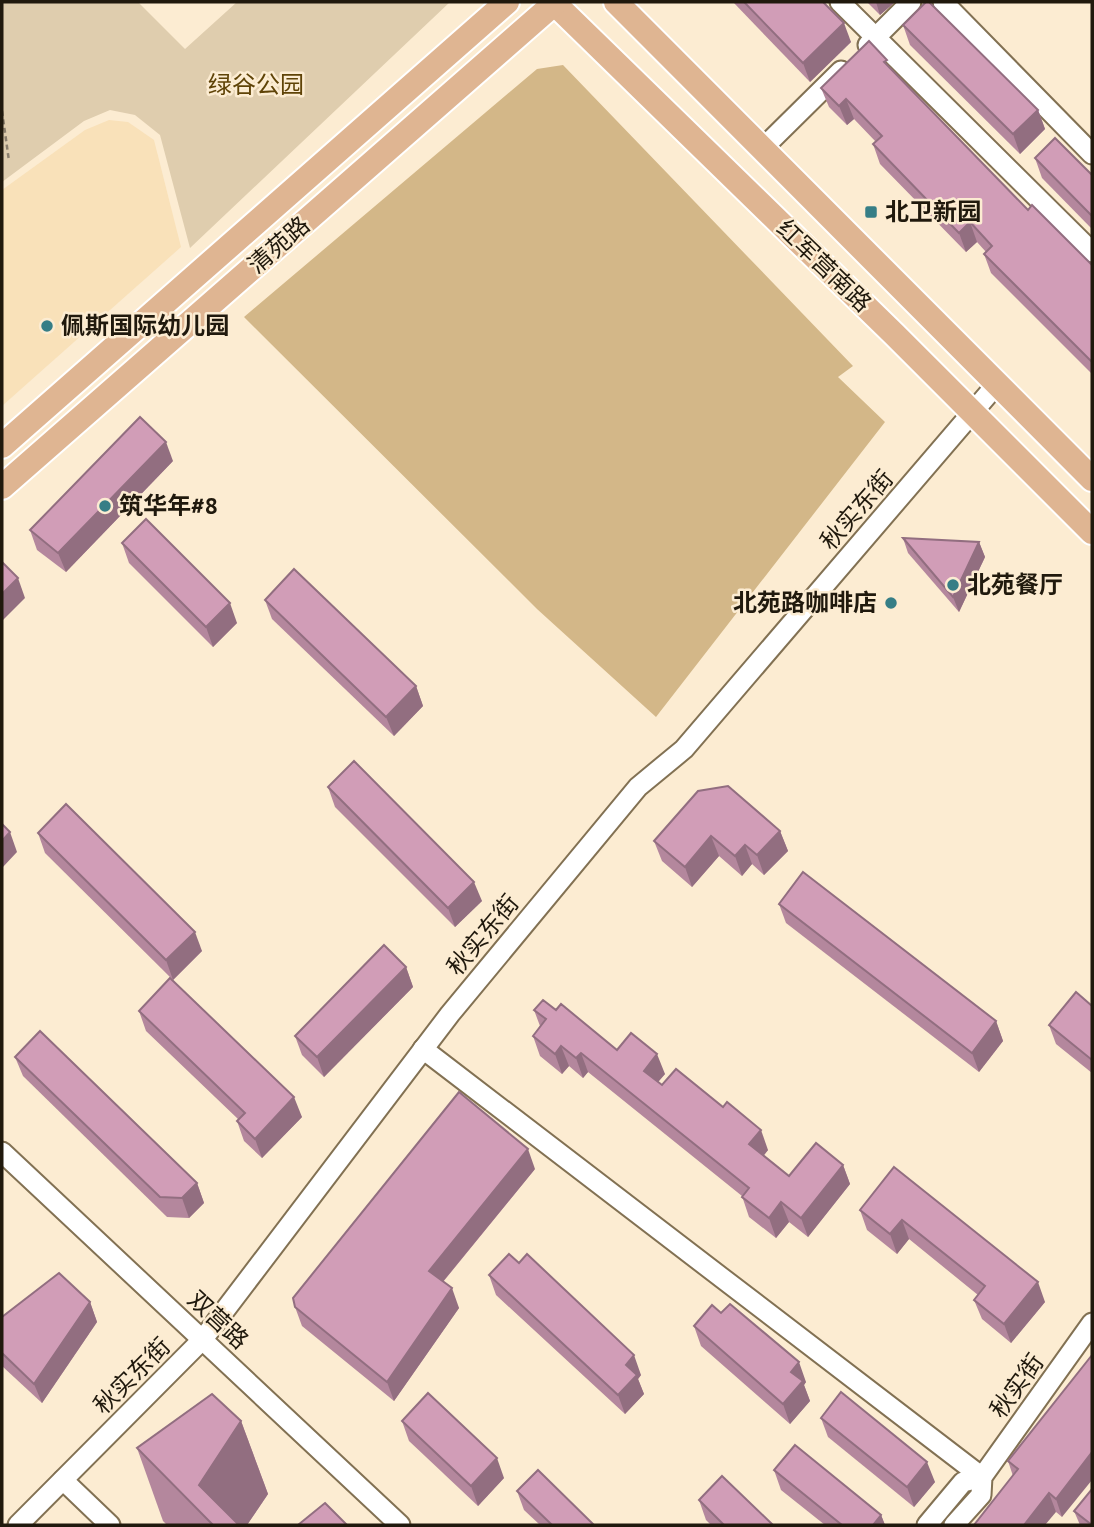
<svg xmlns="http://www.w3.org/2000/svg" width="1094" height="1527" viewBox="0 0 1094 1527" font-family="'PT Sans','Noto Sans SC',sans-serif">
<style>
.built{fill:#f9e1b9}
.green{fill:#dfcdae}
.forest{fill:#d3b788}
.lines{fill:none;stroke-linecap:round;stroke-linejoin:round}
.minor-casing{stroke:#827153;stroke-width:23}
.major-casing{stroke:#fff;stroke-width:28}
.path{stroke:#8b7f6d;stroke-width:2.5;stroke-dasharray:5 3.5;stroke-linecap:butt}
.minor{stroke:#fff;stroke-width:19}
.major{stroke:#dfb592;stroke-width:24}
.wall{fill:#b4879d}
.shaded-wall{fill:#926e80}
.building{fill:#d19db7;stroke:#926e80;stroke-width:2}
.poi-dot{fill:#367e86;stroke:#fcecd2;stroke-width:2.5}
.labels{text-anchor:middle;stroke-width:5;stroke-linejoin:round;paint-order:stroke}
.park-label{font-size:24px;fill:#5f4307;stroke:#fcecd2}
.poi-label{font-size:24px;font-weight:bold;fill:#20190d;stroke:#fcecd2;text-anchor:start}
.street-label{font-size:24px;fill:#20190d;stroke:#fcecd2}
</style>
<rect width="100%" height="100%" fill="#fcecd2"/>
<polygon class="built" points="109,120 128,122 154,140 181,247 2,406 2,190 85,130"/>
<polygon class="green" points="2,2 138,2 185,49 237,2 450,2 190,248 160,135 135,115 110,110 84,121 2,182"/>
<polygon class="forest" points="563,65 853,366 838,377 885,422 656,717 537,609 244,317 537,69"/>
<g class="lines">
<g class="minor-casing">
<g id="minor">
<polyline points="840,2 1092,252"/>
<polyline points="943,2 1092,154"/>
<polyline points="868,45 911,2"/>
<polyline points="762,149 841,71"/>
<polyline points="423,1049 982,1477"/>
<polyline points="2,1152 400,1525"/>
<polyline points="63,1480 110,1525"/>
<polyline points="18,1525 203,1339 450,1014 638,787 684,749 996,385"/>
<polyline points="927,1525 963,1482 982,1477"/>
<polyline points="954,1525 981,1495 982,1477 1092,1323"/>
</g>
</g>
<g class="major-casing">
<g id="major">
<polyline points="553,2 895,335 1092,532"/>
<polyline points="616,2 1092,479"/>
<polyline points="2,446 507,2"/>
<polyline points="2,487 556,2"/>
</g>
</g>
<polyline class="path" points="2,111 9,161"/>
<use href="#minor" class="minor"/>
<use href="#major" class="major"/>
</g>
<g class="wall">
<polygon points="733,2 823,2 851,42 810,82"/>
<polygon points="867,2 895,2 880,15"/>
<polygon points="903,25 1038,110 1045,129 1020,154 910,45"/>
<polygon points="889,67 1028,210 1092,265 1092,374 991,273 984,254 986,252 977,242 966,252 880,164 873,144 876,142 854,119 847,125 829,107 821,88"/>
<polygon points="1035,158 1092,175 1092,229 1042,178"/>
<polygon points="173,461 66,572 37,550 30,530"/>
<polygon points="903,538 979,542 985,557 959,612 908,553"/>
<polygon points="122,543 237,623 213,647 129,563"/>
<polygon points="265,600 416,686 423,706 394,736 272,619"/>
<polygon points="328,787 482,901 455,927 335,807"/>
<polygon points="780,831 788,851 764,875 752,864 742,876 719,856 692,887 662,861 654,841"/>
<polygon points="38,833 202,951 173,980 45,853"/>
<polygon points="779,904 996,1021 1003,1041 979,1072 786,923"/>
<polygon points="406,967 413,987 324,1077 302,1055 295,1036"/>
<polygon points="1092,1006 1092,1073 1056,1044 1049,1025"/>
<polygon points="534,1010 556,1010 617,1050 665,1074 658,1082 768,1150 763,1156 789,1176 843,1165 850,1184 808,1237 789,1222 776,1238 749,1217 742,1196 588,1072 583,1078 569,1066 562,1074 540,1056 533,1036 540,1026"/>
<polygon points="139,1011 302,1117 262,1158 244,1141 237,1121 238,1119 146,1031"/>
<polygon points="15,1057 197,1183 204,1203 189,1218 167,1217 23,1076"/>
<polygon points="894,1167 1045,1302 1011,1343 982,1319 974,1300 978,1295 909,1239 897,1254 867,1230 860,1210"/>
<polygon points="535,1169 443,1282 459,1308 394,1401 302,1326 295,1307"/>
<polygon points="489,1275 641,1375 638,1379 644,1394 625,1414 496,1295"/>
<polygon points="90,1302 97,1322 42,1403 2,1366 2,1317"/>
<polygon points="694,1326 806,1382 804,1385 810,1401 790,1424 701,1346"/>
<polygon points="1092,1355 1062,1517 1013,1476 1008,1461"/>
<polygon points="821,1418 935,1482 914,1507 828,1437"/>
<polygon points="241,1421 268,1494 247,1525 167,1525 163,1521 137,1448"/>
<polygon points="402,1421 504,1478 478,1506 409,1441"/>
<polygon points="774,1470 881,1515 885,1525 825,1525 781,1490"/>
<polygon points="517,1491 594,1525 540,1525 524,1510"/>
<polygon points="699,1500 773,1525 711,1525 706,1520"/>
<polygon points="1074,1511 1092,1525 1080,1525"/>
</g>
<g class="shaded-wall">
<polygon points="876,2 895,2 880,15"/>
<polygon points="844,23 851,42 810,82 803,63"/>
<polygon points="846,99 854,119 847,125 839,106"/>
<polygon points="1038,110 1045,129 1020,154 1013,134"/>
<polygon points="970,222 977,242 966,252 959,233"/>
<polygon points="166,442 173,461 66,572 58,553"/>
<polygon points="979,542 985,557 959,612 953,597"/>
<polygon points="18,578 25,598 2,621 2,594"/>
<polygon points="230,603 237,623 213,647 206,627"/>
<polygon points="416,686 423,706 394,736 386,717"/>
<polygon points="780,831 788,851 764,875 757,855"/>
<polygon points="10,832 17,852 2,868 2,841"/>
<polygon points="711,836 719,856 692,887 685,867"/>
<polygon points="745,845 752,864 742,876 735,856"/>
<polygon points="474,882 482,901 455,927 448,908"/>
<polygon points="195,932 202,951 173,980 166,960"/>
<polygon points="406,967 413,987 324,1077 317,1057"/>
<polygon points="996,1021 1003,1041 979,1072 972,1053"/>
<polygon points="561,1046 569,1066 562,1074 555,1054"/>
<polygon points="581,1053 588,1072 583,1078 576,1058"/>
<polygon points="657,1054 665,1074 651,1090 644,1071"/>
<polygon points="294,1097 302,1117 262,1158 255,1139"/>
<polygon points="761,1130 768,1150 757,1164 749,1144"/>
<polygon points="528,1149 535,1169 436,1290 429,1271"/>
<polygon points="843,1165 850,1184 808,1237 801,1218"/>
<polygon points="197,1183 204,1203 189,1218 182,1198"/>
<polygon points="781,1202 789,1222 776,1238 769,1218"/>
<polygon points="902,1220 909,1239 897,1254 890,1234"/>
<polygon points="1038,1282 1045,1302 1011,1343 1004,1324"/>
<polygon points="452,1288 459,1308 394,1401 387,1382"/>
<polygon points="90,1302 97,1322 42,1403 34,1384"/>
<polygon points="634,1355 641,1375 638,1379 644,1394 625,1414 618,1395 626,1365"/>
<polygon points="799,1362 806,1382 804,1385 810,1401 790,1424 783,1404 791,1372"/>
<polygon points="241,1421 268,1494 247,1525 213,1525 199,1485"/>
<polygon points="1092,1452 1092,1480 1062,1517 1056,1499"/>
<polygon points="497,1458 504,1478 478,1506 471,1486"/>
<polygon points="927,1462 935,1482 914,1507 907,1487"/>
<polygon points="1049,1493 1056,1512 1045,1525 1024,1525"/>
<polygon points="881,1515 885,1525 873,1525"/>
</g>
<g class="building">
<polygon points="744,2 823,2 844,23 803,63"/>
<polygon points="926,2 929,2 1038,110 1013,134 903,25"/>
<polygon points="869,41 887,60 884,62 1028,210 1032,205 1092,265 1092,362 984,254 992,246 970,222 959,233 873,144 882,136 846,99 839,106 821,88"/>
<polygon points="1055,138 1092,175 1092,216 1035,158"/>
<polygon points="140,417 166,442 58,553 30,530"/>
<polygon points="146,519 230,603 206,627 122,543"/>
<polygon points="903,538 979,542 953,597"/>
<polygon points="2,562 18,578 2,594"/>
<polygon points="294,569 416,686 386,717 265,600"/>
<polygon points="354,761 474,882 448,908 328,787"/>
<polygon points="728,786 780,831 757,855 745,845 735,856 711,836 685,867 654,841 698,791"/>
<polygon points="66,804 195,932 166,960 38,833"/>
<polygon points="2,824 10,832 2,841"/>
<polygon points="803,872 996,1021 972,1053 779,904"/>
<polygon points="384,945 406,967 317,1057 295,1036"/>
<polygon points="170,978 294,1097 255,1139 237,1121 245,1113 139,1011"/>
<polygon points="1076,992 1092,1006 1092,1060 1049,1025"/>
<polygon points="543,1000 556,1010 561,1004 617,1050 631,1033 657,1054 644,1071 662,1085 676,1069 723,1107 727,1102 761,1130 749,1144 789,1176 816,1143 843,1165 801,1218 781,1202 769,1218 742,1197 749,1188 581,1053 576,1058 561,1046 555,1054 533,1036 546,1019 534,1010"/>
<polygon points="40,1031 197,1183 182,1198 160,1197 15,1057"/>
<polygon points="459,1092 528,1149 429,1271 452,1288 387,1382 295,1307 293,1298"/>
<polygon points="894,1167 1038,1282 1004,1324 974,1300 985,1286 902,1220 890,1234 860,1210"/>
<polygon points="509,1254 519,1263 527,1254 634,1355 626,1365 637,1375 618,1395 489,1275"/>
<polygon points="59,1273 90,1302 34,1384 2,1353 2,1317"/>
<polygon points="730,1304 799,1362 791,1372 803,1381 783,1404 694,1326 712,1305 721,1313"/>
<polygon points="1092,1355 1092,1452 1056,1499 1049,1493 1024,1525 974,1525 1018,1469 1008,1461"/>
<polygon points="841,1392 927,1462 907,1487 821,1418"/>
<polygon points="428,1393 497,1458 471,1486 402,1421"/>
<polygon points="212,1394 241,1421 199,1485 239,1525 213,1525 137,1448"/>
<polygon points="795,1445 881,1515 873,1525 842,1525 774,1470"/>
<polygon points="538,1470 594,1525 552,1525 517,1491"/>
<polygon points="722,1476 773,1525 724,1525 699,1500"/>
<polygon points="1092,1489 1092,1525 1074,1511"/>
<polygon points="325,1503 347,1525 298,1525"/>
</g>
<g class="poi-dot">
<rect x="864" y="205" width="14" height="14" rx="3.5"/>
<circle cx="47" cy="326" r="7"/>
<circle cx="105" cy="506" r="7"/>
<circle cx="953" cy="585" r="7"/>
<circle cx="891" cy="603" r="7"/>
</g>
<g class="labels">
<g class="park-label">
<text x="256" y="93">绿谷公园</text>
</g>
<g class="poi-label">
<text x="885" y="220">北卫新园</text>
<text x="61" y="334">佩斯国际幼儿园</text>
<text x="119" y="514">筑华年#8</text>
<text x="967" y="593">北苑餐厅</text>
<text x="877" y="611" text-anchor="end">北苑路咖啡店</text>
</g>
<g class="street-label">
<text transform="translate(279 245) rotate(-41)" y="8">清苑路</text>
<text transform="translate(824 266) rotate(44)" y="8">红军营南路</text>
<text transform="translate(857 510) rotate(-49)" y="8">秋实东街</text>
<text transform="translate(483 935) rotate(-50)" y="8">秋实东街</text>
<text transform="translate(218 1320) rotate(43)" y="8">双营路</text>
<text transform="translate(132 1376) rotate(-45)" y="8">秋实东街</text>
<text transform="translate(1017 1386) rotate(-54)" y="8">秋实街</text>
</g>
</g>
<rect width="1094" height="1527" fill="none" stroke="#20190d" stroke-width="7"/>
</svg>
